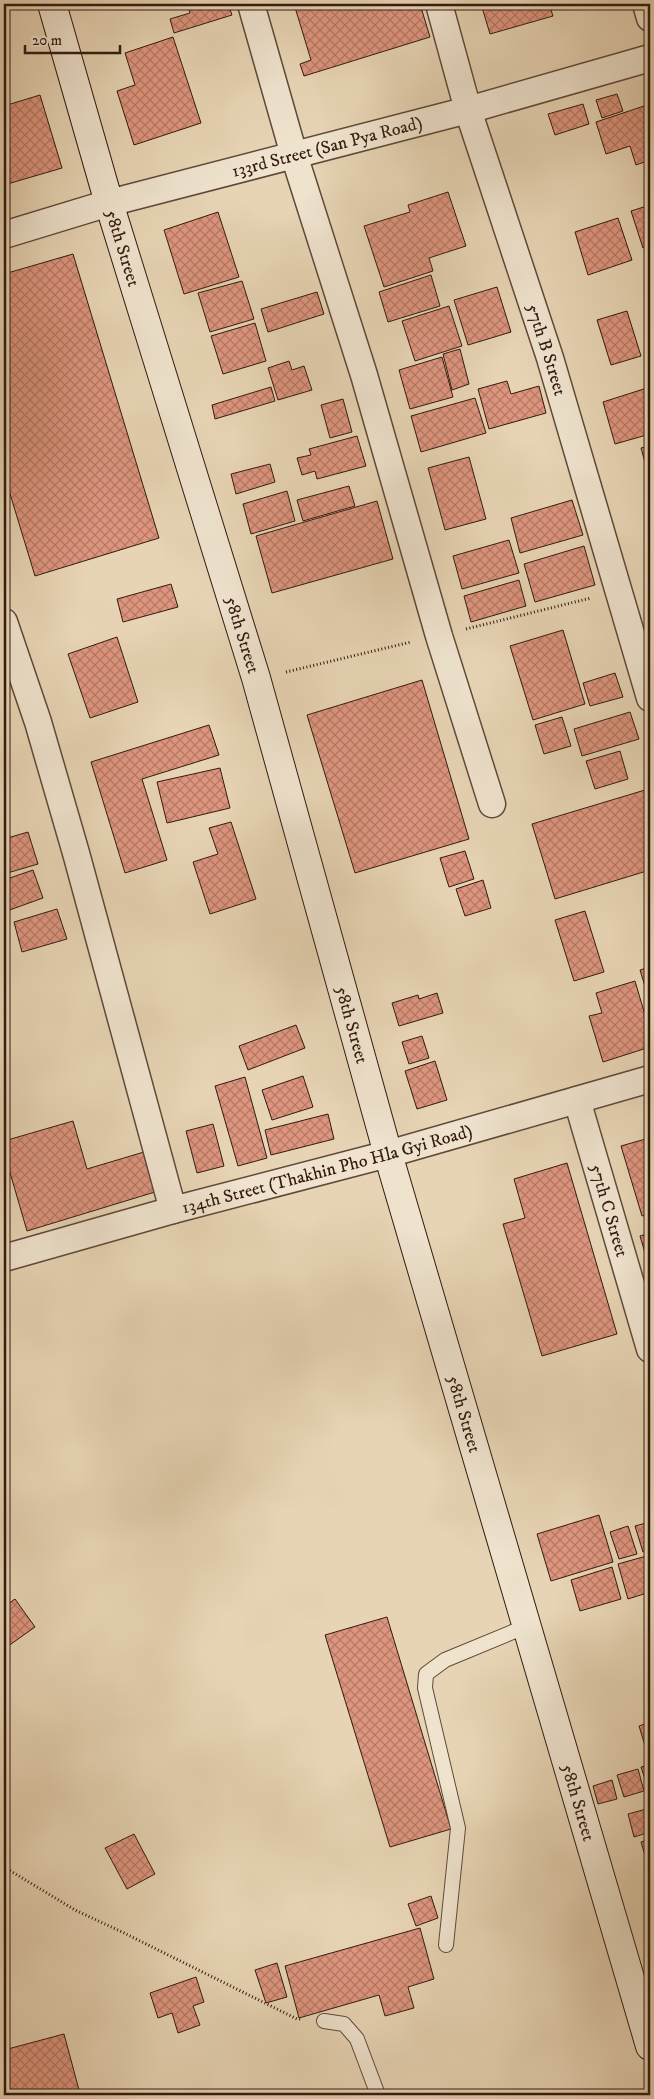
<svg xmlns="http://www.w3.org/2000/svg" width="654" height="2099" viewBox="0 0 654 2099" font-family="'IM FELL DW Pica',serif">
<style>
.building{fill:url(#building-cross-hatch);stroke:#331a10}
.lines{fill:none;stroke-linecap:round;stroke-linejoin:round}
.service-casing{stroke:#604839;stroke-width:16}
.minor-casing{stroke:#604839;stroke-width:29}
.secondary-casing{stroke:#331a10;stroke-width:30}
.path{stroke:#331a10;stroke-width:3;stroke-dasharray:1 2.5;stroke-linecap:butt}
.service{stroke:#efe3ce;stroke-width:14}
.minor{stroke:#efe3ce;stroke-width:26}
.secondary{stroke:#efe3ce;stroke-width:28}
.labels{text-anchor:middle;stroke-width:4.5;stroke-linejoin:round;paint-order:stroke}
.street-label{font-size:18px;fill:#331a10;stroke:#efe3ce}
</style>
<defs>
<pattern id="building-cross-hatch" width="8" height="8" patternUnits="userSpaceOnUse" patternTransform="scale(1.25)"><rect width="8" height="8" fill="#de957e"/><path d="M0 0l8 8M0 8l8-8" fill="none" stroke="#b57966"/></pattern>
</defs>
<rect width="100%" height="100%" fill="#e7d4b4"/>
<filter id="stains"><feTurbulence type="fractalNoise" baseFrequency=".004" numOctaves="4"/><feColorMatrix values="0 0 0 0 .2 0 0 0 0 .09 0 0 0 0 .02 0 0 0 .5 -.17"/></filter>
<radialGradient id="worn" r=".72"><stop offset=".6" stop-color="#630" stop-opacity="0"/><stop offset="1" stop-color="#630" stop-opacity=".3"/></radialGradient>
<g class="building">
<polygon points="187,4 228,4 232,15 174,33 170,19 190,13"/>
<polygon points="294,4 420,4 430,37 304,76 300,64 311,60"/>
<polygon points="481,4 549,4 553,16 490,34"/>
<polygon points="592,4 611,4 593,9"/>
<polygon points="173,37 201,123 134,145 117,91 135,85 125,53"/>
<polygon points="617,94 623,111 602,118 596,100"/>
<polygon points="40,95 62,168 4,185 4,106"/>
<polygon points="583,104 589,124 555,135 548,114"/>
<polygon points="650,104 650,160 636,165 630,146 606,154 596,122"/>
<polygon points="448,192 466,246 429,258 433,271 384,287 364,226 410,212 408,205"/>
<polygon points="650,205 650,245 643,248 631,211"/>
<polygon points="218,212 239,277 184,294 164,230"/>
<polygon points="618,218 632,260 588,275 575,232"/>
<polygon points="73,254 159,538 35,576 4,474 4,274"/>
<polygon points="431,275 440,306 388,322 379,292"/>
<polygon points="242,281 254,319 210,332 198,293"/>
<polygon points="497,287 511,332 468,345 454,300"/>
<polygon points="317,292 324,314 268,332 261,309"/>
<polygon points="449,306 462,346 415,361 402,321"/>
<polygon points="627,311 641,356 611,365 597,320"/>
<polygon points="255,323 266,361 223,374 211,336"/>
<polygon points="460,349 469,384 452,390 443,354"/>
<polygon points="442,357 453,397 410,409 399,370"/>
<polygon points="289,361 292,370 304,366 312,390 278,400 268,368"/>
<polygon points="507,381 511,394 539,386 546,413 489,429 478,389"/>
<polygon points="271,387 275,401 215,419 212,405"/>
<polygon points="650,387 650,434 615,444 603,402"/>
<polygon points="475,398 486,433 421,452 411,416"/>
<polygon points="343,399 352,432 330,438 321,405"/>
<polygon points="357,436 366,466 317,479 315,471 302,475 297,458 311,455 309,449"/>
<polygon points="650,436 650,464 646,466 641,448 649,446 647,437"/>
<polygon points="469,457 486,519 445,530 428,468"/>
<polygon points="270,464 275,482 236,494 231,474"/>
<polygon points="349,486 355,506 303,521 297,500"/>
<polygon points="287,491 295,521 251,534 243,504"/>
<polygon points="572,500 583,535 520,553 511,518"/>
<polygon points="377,501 393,559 272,593 256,536"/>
<polygon points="509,540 519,573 462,589 453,556"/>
<polygon points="584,546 595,585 535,602 524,564"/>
<polygon points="519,580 526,606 471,622 464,596"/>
<polygon points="171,584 178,607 123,622 117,599"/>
<polygon points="563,630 585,704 533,720 510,646"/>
<polygon points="117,637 138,702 90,718 68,654"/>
<polygon points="615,673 623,697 590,706 583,683"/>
<polygon points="422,680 469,839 355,873 307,715"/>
<polygon points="630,712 639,739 582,756 574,729"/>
<polygon points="562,717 571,746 544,754 535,725"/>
<polygon points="209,725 219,755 142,779 167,860 125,873 91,762"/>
<polygon points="620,751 628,779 595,789 586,761"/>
<polygon points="220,768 230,808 167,823 157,782"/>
<polygon points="645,790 650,807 650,870 555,899 532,824"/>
<polygon points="231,822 256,899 210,914 193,862 218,854 209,828"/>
<polygon points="28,832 38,864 4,874 4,839"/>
<polygon points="465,851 474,879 449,887 440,858"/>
<polygon points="33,870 43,898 4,912 4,880"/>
<polygon points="483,880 491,908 465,916 456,889"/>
<polygon points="57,909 67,939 22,952 14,922"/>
<polygon points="585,911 604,972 574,981 555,920"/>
<polygon points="650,967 650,1003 640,970"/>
<polygon points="635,981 650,1032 650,1047 603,1062 589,1016 602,1013 596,993"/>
<polygon points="437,993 443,1013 399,1026 392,1003 418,995 419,999"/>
<polygon points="296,1025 305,1048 248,1070 239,1046"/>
<polygon points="422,1036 429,1058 409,1064 402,1042"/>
<polygon points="435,1061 447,1100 417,1109 405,1071"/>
<polygon points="303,1076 313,1107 272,1120 262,1090"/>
<polygon points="245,1077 267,1158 238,1166 215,1086"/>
<polygon points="328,1114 334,1139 271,1155 265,1130"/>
<polygon points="73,1121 87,1169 144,1152 155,1192 27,1231 4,1152 4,1141"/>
<polygon points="213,1124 224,1166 197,1173 186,1131"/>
<polygon points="649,1138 650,1214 642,1216 621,1146"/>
<polygon points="567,1163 617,1334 542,1356 503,1224 525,1218 514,1179"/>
<polygon points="650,1233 650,1270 640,1236"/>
<polygon points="599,1515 613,1562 551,1581 537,1534"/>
<polygon points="650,1522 650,1550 643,1552 635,1526"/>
<polygon points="628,1526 637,1554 619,1559 610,1532"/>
<polygon points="650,1555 650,1592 628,1599 618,1564"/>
<polygon points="612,1567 621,1599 580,1611 571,1580"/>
<polygon points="15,1599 35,1627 4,1649 4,1607"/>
<polygon points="387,1617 451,1829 390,1847 325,1635"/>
<polygon points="650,1722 650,1762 639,1726"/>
<polygon points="650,1765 650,1794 641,1767"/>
<polygon points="638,1769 644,1791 624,1797 617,1775"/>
<polygon points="612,1780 617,1799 598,1804 593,1786"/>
<polygon points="650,1808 650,1832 634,1837 628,1814"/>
<polygon points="134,1834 155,1874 127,1889 105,1848"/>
<polygon points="650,1839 650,1858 646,1859 641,1842"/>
<polygon points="431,1896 438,1918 416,1926 408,1904"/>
<polygon points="420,1928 434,1979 408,1987 414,2008 385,2016 379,1995 299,2018 285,1966"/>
<polygon points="277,1963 287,1997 266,2003 255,1970"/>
<polygon points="196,1977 204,2002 193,2006 200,2025 178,2033 172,2013 158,2018 150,1993"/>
<polygon points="64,2034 79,2090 61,2095 4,2095 4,2050"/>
</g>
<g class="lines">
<g class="service-casing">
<g id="service">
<polyline points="446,1945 458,1828 425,1688 426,1674 445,1660 527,1626"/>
<polyline points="324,2021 344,2024 357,2039 378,2095"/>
</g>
</g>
<g class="minor-casing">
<g id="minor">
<polyline points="251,4 294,155 364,375 439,636 492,804"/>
<path id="s1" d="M439 4 468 110 550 358 650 698"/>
<polyline points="646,4 650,18"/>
<path id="s2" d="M4 235 109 203 468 110 650 58"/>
<polyline points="4,622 38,722 76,853 173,1210"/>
<path id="s3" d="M577 1100 650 1349"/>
<path id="s4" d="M4 1258 173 1210 388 1154 650 1079"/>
</g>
</g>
<g class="secondary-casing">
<g id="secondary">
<path id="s5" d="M52 4 109 203 256 678 388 1154 650 2046"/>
</g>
</g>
<g class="path">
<polyline points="466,629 591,598"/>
<polyline points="286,672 411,642"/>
<polyline points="4,1867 75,1910 122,1932 297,2019 301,2019"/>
</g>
<use href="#service" class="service"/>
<use href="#minor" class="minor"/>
<use href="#secondary" class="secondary"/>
</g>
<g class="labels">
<g class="street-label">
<text dy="6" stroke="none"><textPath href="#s2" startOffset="335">133rd Street (San Pya Road)</textPath></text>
<text dy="6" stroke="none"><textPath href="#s5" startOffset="254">58th Street</textPath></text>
<text dy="6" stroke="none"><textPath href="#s1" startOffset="362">57th B Street</textPath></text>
<text dy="6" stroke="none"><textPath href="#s5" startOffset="659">58th Street</textPath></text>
<text dy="6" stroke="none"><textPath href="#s5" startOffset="1064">58th Street</textPath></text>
<text dy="6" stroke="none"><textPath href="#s4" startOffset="335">134th Street (Thakhin Pho Hla Gyi Road)</textPath></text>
<text dy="6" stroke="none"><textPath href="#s3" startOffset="115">57th C Street</textPath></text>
<text dy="6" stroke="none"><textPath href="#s5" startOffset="1469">58th Street</textPath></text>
<text dy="6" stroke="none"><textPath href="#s5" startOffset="1874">58th Street</textPath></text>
</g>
</g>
<rect width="654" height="2099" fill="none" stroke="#e7d4b4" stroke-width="20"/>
<rect x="5" y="5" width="644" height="2089" fill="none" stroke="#331a10" stroke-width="2.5"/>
<rect x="10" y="10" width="634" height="2079" fill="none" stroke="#331a10"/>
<path d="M25 45v8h95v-8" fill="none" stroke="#331a10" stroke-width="2.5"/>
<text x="32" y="45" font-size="15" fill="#331a10" stroke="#efe3ce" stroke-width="4" paint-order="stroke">20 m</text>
<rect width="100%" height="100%" filter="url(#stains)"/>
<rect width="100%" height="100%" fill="url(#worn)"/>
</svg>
